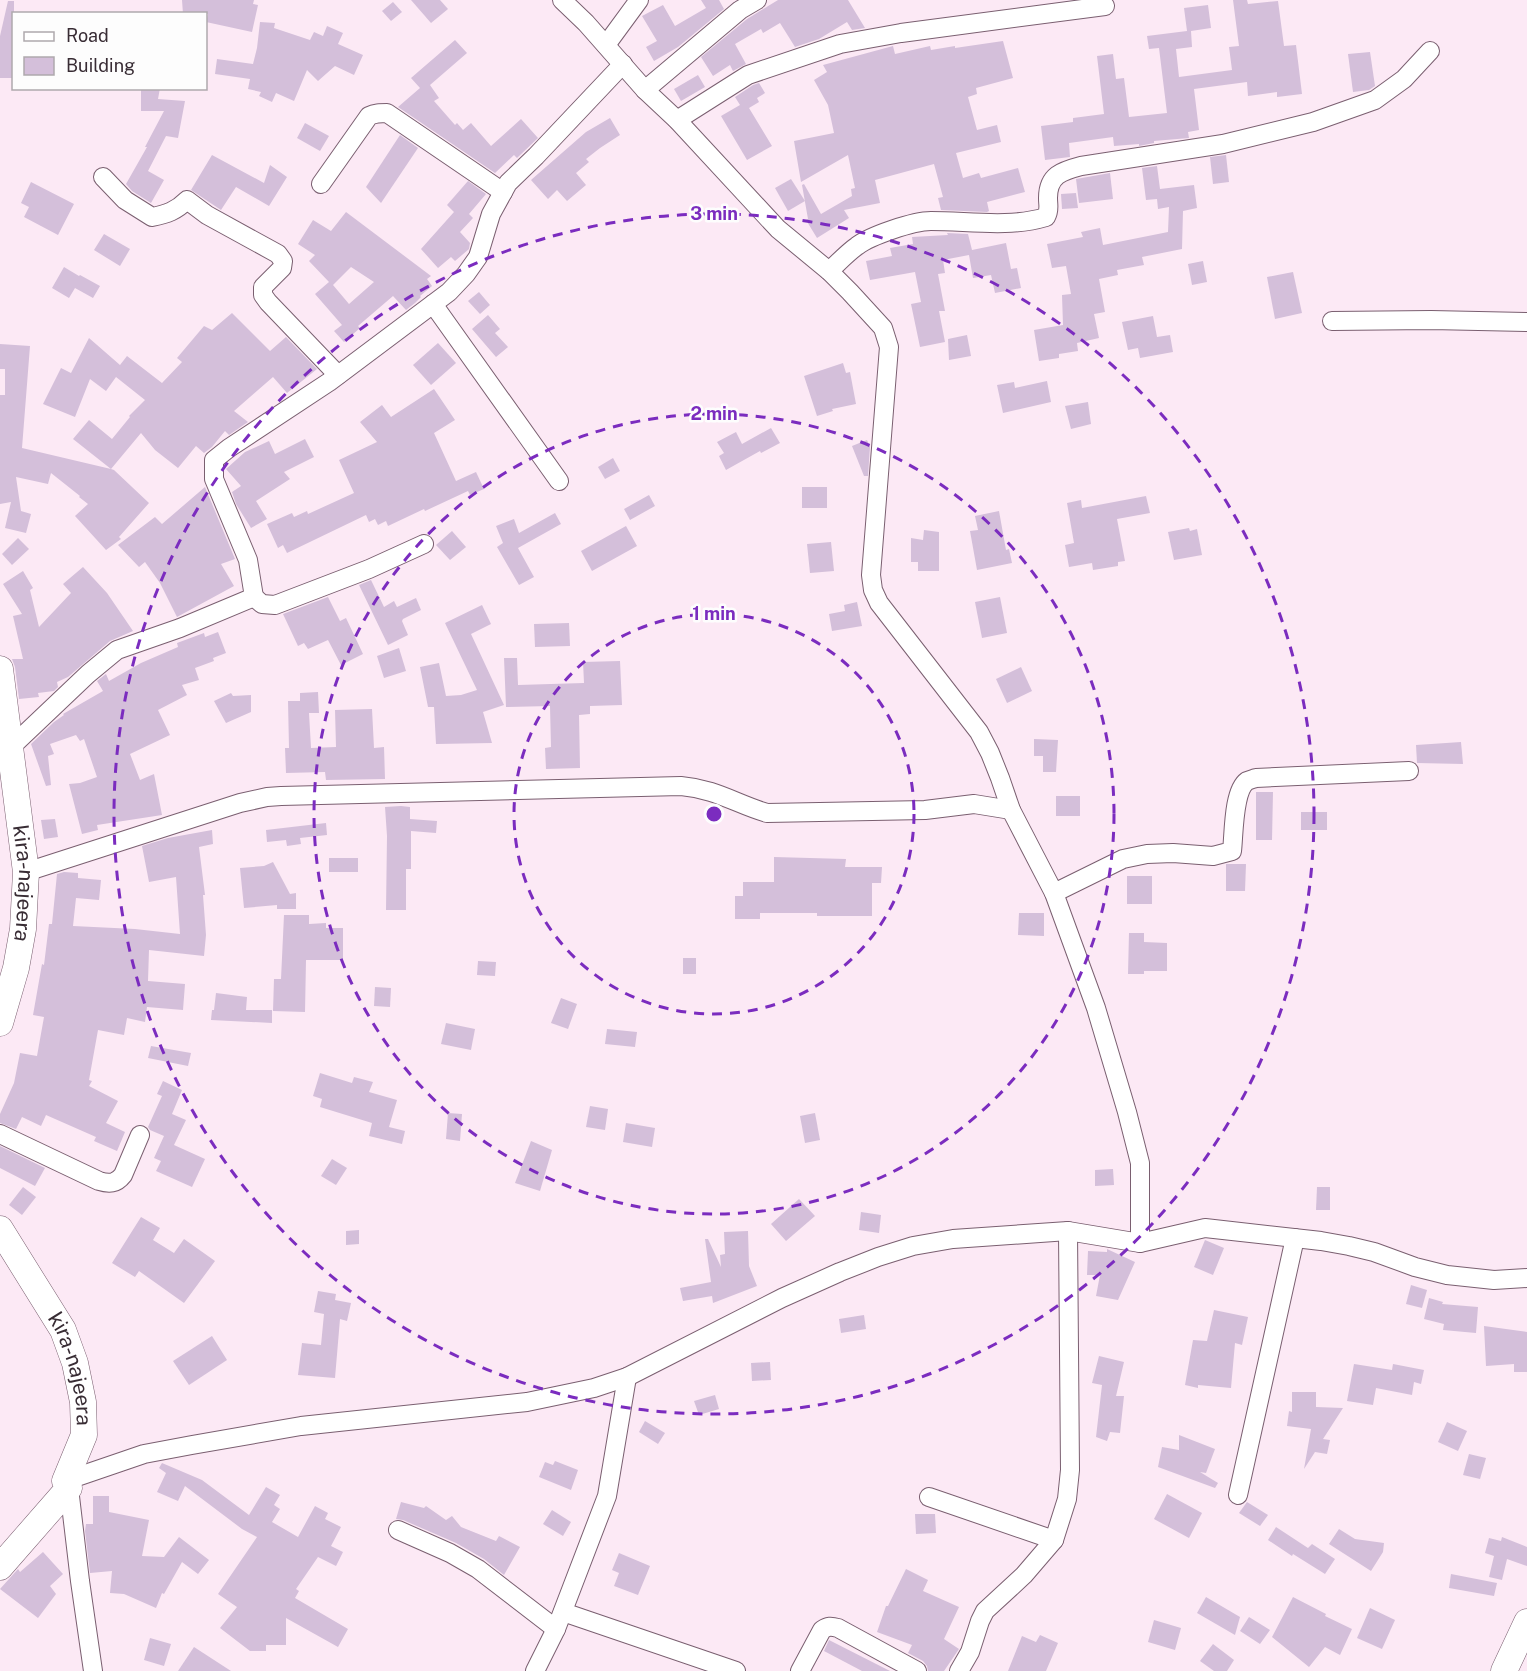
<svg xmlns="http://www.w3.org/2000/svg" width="1527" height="1671" viewBox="0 0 1527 1671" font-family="'Public Sans',sans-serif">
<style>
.building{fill:#d4bfda;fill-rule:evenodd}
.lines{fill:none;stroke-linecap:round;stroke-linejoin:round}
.street-casing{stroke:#7a5f70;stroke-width:20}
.secondary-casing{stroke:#7a5f70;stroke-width:27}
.street{stroke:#fff;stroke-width:18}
.secondary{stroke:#fff;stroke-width:26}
.ring{fill:none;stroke:#7b2cbf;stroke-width:3;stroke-dasharray:10 8}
.labels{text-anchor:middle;stroke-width:5;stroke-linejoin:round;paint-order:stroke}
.street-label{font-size:21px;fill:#382c34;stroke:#fdfdfd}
.centre{fill:#7b2cbf;stroke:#fdfdfd;stroke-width:3}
.ring-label{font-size:18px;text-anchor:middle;font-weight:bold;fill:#7b2cbf;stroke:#fdfdfd;stroke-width:5;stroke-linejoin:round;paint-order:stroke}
</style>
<rect width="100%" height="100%" fill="#fce9f5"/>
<g class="building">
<polygon points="182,0 254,0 253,4 258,5 252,32 206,22 208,14 183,14"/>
<polygon points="411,0 440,0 448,9 431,23"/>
<polygon points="701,0 719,0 724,9 678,47 654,61 646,47 657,41 642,16 663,5 675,26 706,8"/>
<polygon points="778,0 848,0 865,28 852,30 847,22 819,39 795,47 780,23 763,33 761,29 735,44 746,64 733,71 730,65 713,76 701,57 747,19"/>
<polygon points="1233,0 1247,0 1248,4 1278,1 1284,46 1296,45 1302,94 1277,97 1277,92 1248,96 1247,82 1194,89 1199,130 1188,132 1189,138 1154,141 1154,143 1139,146 1139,144 1114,146 1113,137 1069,143 1070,157 1045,160 1041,126 1073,122 1073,118 1104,114 1097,56 1113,54 1116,79 1124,78 1129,117 1167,113 1159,48 1149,49 1147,36 1187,31 1184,8 1208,5 1211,28 1191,31 1192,47 1176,49 1179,77 1232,70 1229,47 1239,46"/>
<polygon points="8,1 14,1 14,78 0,78 0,36"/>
<polygon points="393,2 402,12 391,21 382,11"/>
<polygon points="260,22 275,23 274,28 310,40 314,32 323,36 327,26 343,33 338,44 363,55 354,75 335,66 318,81 307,70 294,101 276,93 272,102 259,96 261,92 248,89 250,79 215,74 217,59 253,64 257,48"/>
<polygon points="455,40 467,53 430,85 439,98 434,101 455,125 457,123 463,130 471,123 491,146 521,119 538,138 517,158 514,155 495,173 398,107 420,88 411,78"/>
<polygon points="1003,41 1013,78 976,88 977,94 968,97 977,130 997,125 1001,142 956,153 963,178 979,173 981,178 1018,168 1025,192 987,202 989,211 987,212 941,210 938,198 943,197 934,164 875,180 880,203 844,210 849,218 817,238 806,220 808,219 802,185 804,184 821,214 852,196 851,189 855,188 848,155 801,182 794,141 834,133 828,105 814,80 827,72 823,65 893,46 895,54 930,46 931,50 955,46 955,48"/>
<polygon points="1370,52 1375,86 1369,90 1353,92 1348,54"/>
<polygon points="698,75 705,87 681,101 674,89"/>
<polygon points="759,83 765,93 757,98 759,102 749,108 772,146 747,160 721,116 740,105 735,97 753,85"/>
<polygon points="141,88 160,88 158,99 185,101 178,138 166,136 148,171 164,180 151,203 132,191 126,184 147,147 145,147 164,111 141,111"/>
<polygon points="610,118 620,135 600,148 586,159 589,162 576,173 586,185 567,201 557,190 548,199 531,180 586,132"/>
<polygon points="305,123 329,136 320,151 297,138"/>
<polygon points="400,135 418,148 381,203 366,187"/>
<polygon points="212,155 264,183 270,165 287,177 269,206 236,187 221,210 191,190"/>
<polygon points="1226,155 1229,182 1213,184 1210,157"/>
<polygon points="1157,166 1160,189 1194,185 1197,208 1183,211 1182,249 1142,257 1144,265 1117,270 1118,275 1099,279 1105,312 1094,314 1099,338 1077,343 1078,351 1059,354 1059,358 1039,361 1034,330 1063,325 1062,295 1071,294 1066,266 1052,268 1047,244 1083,237 1081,232 1100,228 1103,245 1168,232 1169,207 1158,209 1157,199 1146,200 1142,168"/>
<polygon points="1110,173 1113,199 1079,203 1076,179"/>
<polygon points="791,179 805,201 788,211 775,188"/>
<polygon points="468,181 486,194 469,214 473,218 460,232 470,243 469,249 455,261 451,257 438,268 421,249 454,212 447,205"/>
<polygon points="31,182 74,204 58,235 24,217 29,207 21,203"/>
<polygon points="1076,193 1078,208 1062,209 1061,194"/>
<path d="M346 212 431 276 427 279 432 286 420 296 421 297 415 303 406 310 393 296 358 326 360 328 344 342 334 331 342 325 315 294 329 282 309 261 315 255 298 244 313 220 331 231ZM351 267 374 282 349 304 333 285Z"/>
<polygon points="947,233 968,234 972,250 1006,243 1011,269 1017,268 1021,288 995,293 991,275 973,278 969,255 943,260 945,273 938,274 945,311 939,311 945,342 920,347 911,304 921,302 915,272 870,280 866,261 892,256 890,248 913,244 912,237 948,235"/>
<polygon points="104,234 130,249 120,266 94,250"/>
<polygon points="1203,261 1207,282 1192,285 1188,264"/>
<polygon points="64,267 79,276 80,275 100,286 93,298 75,288 69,298 52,288"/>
<polygon points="1293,272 1302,313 1275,319 1267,277"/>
<polygon points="479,292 490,305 480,314 468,301"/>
<polygon points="232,313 270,351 286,337 317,369 287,393 273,377 234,411 248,422 229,435 225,431 212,447 204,453 196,446 178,468 155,450 141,433 111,469 114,470 149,503 119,537 121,539 106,550 75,516 88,504 79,497 80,496 51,473 48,484 16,477 21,511 31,514 26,533 5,528 11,502 0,504 0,395 5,395 5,369 0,369 0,344 30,346 22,448 111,469 73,439 89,420 112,439 130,417 129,416 145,400 116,377 106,391 90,379 75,417 43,404 61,368 71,373 89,338 120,365 127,356 162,383 182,362 177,358 204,326 212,330"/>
<polygon points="488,315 500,329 495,333 508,347 496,357 472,329"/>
<polygon points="1153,316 1157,337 1170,335 1173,352 1140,358 1138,348 1128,350 1122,322"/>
<polygon points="967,335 971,356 949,360 948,339"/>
<polygon points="438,343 456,363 431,385 413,365"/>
<polygon points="843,363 846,373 850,372 856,404 832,409 833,411 817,416 804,376"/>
<polygon points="1047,381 1051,402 1003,413 997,385 1014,382 1015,388"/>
<polygon points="434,389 455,420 434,433 456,481 476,472 484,489 470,495 468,491 425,511 424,509 388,526 386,521 378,525 375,519 369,522 366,515 287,553 283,545 278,548 267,524 292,513 294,517 307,511 308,514 354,493 339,460 377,442 360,422 382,405 391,417"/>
<polygon points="1088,402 1091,424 1071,429 1065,406"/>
<polygon points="771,428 780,443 761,453 760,451 726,470 719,456 724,453 717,442 736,432 742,444"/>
<polygon points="305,439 314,457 284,472 290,479 256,501 267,519 251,528 236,504 232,492 241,486 226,469 245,452 269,441 275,454"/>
<polygon points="867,440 870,447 868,476 864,476 852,446"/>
<polygon points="613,458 620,471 605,479 598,467"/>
<polygon points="205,487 235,559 221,564 234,586 177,617 160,583 145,562 139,567 118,545 155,517 162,524"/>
<rect x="802" y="487" width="25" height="21"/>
<polygon points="649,495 655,506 630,520 624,509"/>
<polygon points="1146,496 1150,513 1117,519 1125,561 1118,562 1118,566 1093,570 1092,563 1069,567 1065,545 1074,543 1067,503 1081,500 1082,508"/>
<polygon points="999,511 1006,550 1009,549 1012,563 977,570 970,531 978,530 975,516"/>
<polygon points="555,513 561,524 518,548 534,577 519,585 497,547 503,543 496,526 514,519 519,533"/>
<polygon points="626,526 637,546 592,571 581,551"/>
<polygon points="1189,528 1190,531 1197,529 1202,555 1174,560 1168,532"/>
<polygon points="924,530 939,532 939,571 918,571 918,562 911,562 911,538 923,540"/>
<polygon points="452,531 466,547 450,560 436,545"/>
<polygon points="18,538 29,549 12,565 2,554"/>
<polygon points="831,542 834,571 810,573 807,544"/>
<polygon points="83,567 107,593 133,631 110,641 68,677 57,682 58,687 54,691 38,693 39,697 19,699 15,667 12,659 23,659 13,616 22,614 3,584 23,571 33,588 30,590 39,627 71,593 63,584"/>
<polygon points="371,580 384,607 394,601 397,607 416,598 421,610 403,619 402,621 408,635 388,645 359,585"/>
<polygon points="328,597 340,621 346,618 363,654 341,665 328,640 308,649 304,643 298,646 283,614"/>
<polygon points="1000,597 1007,633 982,638 975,602"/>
<polygon points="857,602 862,626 832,631 829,614 845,611 844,605"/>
<polygon points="482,605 491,624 471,634 504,705 483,712 492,743 436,744 434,707 428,707 420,667 439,663 446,696 461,695 477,690 445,623"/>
<polygon points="569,623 570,646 535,647 534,624"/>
<polygon points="218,632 226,653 213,658 214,661 195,668 199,680 182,685 187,695 158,710 170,735 130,754 140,780 154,774 162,815 97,825 98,830 82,834 69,784 80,783 97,777 84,739 80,741 76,735 50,744 54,754 48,756 51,785 46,786 31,744 54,722 64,715 63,714 103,691 97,681 106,674 109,681 141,663 178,647 177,643 204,633 205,637"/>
<polygon points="399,648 406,671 384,678 377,656"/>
<polygon points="504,658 517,658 518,685 584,683 583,662 620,661 622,705 590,706 590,714 579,715 580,768 546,769 545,748 551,747 550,706 506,707"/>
<polygon points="1021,667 1032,691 1007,703 996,679"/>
<polygon points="318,692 319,713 309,713 311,748 336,747 335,710 372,709 374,748 384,747 385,779 326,780 325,772 286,773 285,748 289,748 288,701 300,701 300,693"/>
<polygon points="231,693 233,696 251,695 251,712 226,723 214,701"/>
<polygon points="1034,739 1058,740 1056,772 1043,772 1043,756 1034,756"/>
<polygon points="1461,742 1463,764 1417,763 1416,745"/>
<polygon points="1256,792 1273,792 1272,840 1256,840"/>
<rect x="1056" y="796" width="24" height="20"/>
<polygon points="401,806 410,807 410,819 437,821 436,833 411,831 411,869 406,869 406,910 386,910 387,836 385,807"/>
<rect x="1301" y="812" width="26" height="18"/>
<polygon points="55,819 58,837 44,839 41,820"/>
<polygon points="326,823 327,835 300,838 301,844 287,846 286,840 267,842 266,830"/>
<polygon points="212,830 213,844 199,847 205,895 203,895 206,935 204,956 149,950 148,981 185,984 183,1010 147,1007 145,1022 127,1018 124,1035 98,1030 89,1080 92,1081 89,1086 118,1101 106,1123 125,1132 117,1151 94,1141 96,1137 46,1115 41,1126 22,1117 16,1129 0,1123 0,1114 14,1083 20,1053 37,1056 44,1017 33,1015 42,964 44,965 49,924 52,924 57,874 64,872 78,873 78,878 101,880 99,900 76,898 73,926 135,929 180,934 176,877 149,882 142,846 168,838"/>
<polygon points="774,857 846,859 845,867 882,867 881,883 872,883 872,916 817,916 817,913 760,913 760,919 735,919 735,896 743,896 743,882 774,882"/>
<rect x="329" y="858" width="29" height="14"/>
<polygon points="273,862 290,894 296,893 296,909 277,909 277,905 244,908 240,868 264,866"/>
<polygon points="1226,864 1246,864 1245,891 1226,891"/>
<rect x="1127" y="876" width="25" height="28"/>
<polygon points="1019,913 1044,913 1044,936 1018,935"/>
<polygon points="284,915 309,915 309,924 326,923 326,928 343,928 343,960 306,960 305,1012 273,1011 274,979 281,979"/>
<polygon points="1129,933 1144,933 1144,942 1167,943 1167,971 1144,971 1144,974 1128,974"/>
<rect x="683" y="958" width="13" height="16"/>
<polygon points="478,961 496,962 495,976 477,975"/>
<polygon points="375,987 391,988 390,1007 374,1006"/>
<polygon points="216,993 247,997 246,1010 272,1010 272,1023 211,1020 212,1010 214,1010"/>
<polygon points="561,998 577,1004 568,1029 551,1023"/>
<polygon points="446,1023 475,1029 471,1050 441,1044"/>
<polygon points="607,1029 637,1032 635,1047 605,1044"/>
<polygon points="151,1046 191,1053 188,1066 148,1058"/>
<polygon points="320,1073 352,1083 354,1077 373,1082 369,1092 397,1100 389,1127 405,1131 402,1144 369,1136 372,1123 320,1107 322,1099 313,1096"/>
<polygon points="163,1081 182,1090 172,1114 186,1120 174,1145 205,1159 192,1187 156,1171 161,1161 154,1158 164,1136 150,1130 148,1127 162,1096 157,1094"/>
<polygon points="590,1106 608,1109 605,1130 586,1127"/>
<polygon points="448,1113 462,1114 460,1141 446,1139"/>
<polygon points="815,1113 820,1140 805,1143 800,1116"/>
<polygon points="626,1123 655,1128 652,1147 623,1142"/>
<polygon points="531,1141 552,1150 540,1191 515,1183"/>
<polygon points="0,1146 45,1168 35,1186 0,1168"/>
<polygon points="332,1159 347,1168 336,1185 321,1176"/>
<polygon points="1113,1169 1114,1185 1095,1186 1095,1170"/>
<polygon points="23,1187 36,1197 22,1215 9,1205"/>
<polygon points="1317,1187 1330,1187 1330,1210 1316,1210"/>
<polygon points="799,1199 815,1216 786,1241 771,1224"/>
<polygon points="861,1212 881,1215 879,1233 859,1230"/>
<polygon points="141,1217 160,1228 153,1240 174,1253 184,1239 215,1261 184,1303 139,1271 135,1277 112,1263"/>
<polygon points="359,1230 359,1244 346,1245 346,1231"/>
<polygon points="748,1231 749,1266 757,1286 713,1303 712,1296 683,1301 680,1288 711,1282 705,1239 708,1239 721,1267 720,1255 725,1254 724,1232"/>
<polygon points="1205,1240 1224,1248 1213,1275 1194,1267"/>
<polygon points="1107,1249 1135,1262 1118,1300 1096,1296 1100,1275 1087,1275 1088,1251 1107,1252"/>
<polygon points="1411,1285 1427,1290 1422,1308 1406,1304"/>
<polygon points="318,1291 336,1294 335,1300 351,1303 347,1321 340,1319 335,1378 298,1375 302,1343 321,1345 324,1314 314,1312"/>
<polygon points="1429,1298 1443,1302 1442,1304 1478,1307 1476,1333 1443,1330 1444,1324 1424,1319"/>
<polygon points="1214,1310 1248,1317 1242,1345 1235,1343 1231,1388 1198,1385 1198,1388 1185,1385 1193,1340 1207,1341"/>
<polygon points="864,1315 866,1329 841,1333 839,1319"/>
<polygon points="1484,1326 1527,1332 1527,1372 1514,1372 1514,1364 1486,1366"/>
<polygon points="212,1336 227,1360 189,1385 173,1361"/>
<polygon points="1099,1356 1124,1362 1116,1396 1124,1396 1120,1433 1110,1432 1107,1441 1096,1437 1102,1385 1092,1383"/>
<polygon points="770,1362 771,1380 752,1381 751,1363"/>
<polygon points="1354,1364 1392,1370 1393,1364 1424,1370 1421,1384 1414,1382 1412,1395 1376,1388 1373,1405 1347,1401"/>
<polygon points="1292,1392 1316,1392 1316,1407 1343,1408 1323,1439 1330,1440 1327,1454 1315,1452 1304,1469 1311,1429 1287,1426 1289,1411 1292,1412"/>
<polygon points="715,1395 719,1409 699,1415 694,1401"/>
<polygon points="645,1421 665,1433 658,1444 639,1432"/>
<polygon points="1447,1422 1467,1431 1458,1451 1438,1442"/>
<polygon points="1179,1435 1215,1449 1206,1473 1200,1472 1218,1483 1215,1488 1158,1467 1162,1447 1179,1450"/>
<polygon points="1469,1454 1486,1458 1480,1479 1463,1475"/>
<polygon points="555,1461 578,1470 571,1490 539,1477 545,1462 553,1465"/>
<polygon points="162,1463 202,1480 249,1515 266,1487 280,1495 274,1505 280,1509 272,1522 298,1537 315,1506 328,1513 325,1519 341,1527 331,1546 343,1552 336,1566 318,1557 296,1589 299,1591 295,1598 348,1629 338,1647 286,1618 286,1645 266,1645 266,1651 250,1651 220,1628 237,1607 218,1594 257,1537 242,1529 185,1486 178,1501 157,1492 166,1473 159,1468"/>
<polygon points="1167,1494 1202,1513 1189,1538 1154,1519"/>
<polygon points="93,1496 109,1496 109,1512 149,1520 142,1556 164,1557 179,1537 209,1560 198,1574 182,1562 164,1594 162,1593 156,1608 124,1594 110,1593 112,1571 90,1573 85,1531 86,1524 93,1524"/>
<polygon points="401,1502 424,1508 426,1506 446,1520 452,1516 461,1527 496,1541 499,1536 520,1547 504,1575 484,1559 456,1543 403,1520 396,1519"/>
<polygon points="1247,1502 1268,1515 1260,1526 1239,1513"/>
<polygon points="552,1510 571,1522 563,1536 543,1524"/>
<polygon points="915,1514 935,1514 936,1533 916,1534"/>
<polygon points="1276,1527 1308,1548 1312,1544 1335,1559 1325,1574 1293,1554 1292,1556 1268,1540"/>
<polygon points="1339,1529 1355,1539 1384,1543 1383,1552 1371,1571 1329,1544"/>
<polygon points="1502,1537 1527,1547 1527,1566 1507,1559 1502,1580 1489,1577 1494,1556 1485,1553 1489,1538 1501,1541"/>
<polygon points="43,1552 63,1574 50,1586 56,1594 38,1618 0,1589 18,1569 20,1572"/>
<polygon points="619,1553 650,1566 638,1595 614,1586 619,1573 612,1570"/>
<polygon points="906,1569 928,1580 923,1591 959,1607 944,1639 959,1649 944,1671 928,1671 927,1666 923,1661 908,1653 912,1645 877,1632 886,1606 888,1606"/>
<polygon points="1451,1574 1497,1583 1494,1596 1449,1588"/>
<polygon points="1206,1597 1240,1617 1235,1635 1197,1613"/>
<polygon points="1293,1597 1326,1614 1325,1616 1352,1629 1340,1655 1325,1647 1309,1667 1272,1637"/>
<polygon points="1370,1608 1395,1620 1382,1649 1357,1638"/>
<polygon points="1249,1617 1270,1630 1260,1644 1240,1631"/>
<polygon points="1154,1620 1181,1628 1175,1650 1148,1642"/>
<polygon points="1040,1635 1058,1643 1046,1671 1008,1671 1022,1636 1036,1642"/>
<polygon points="150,1638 171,1644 164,1666 144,1660"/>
<polygon points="829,1640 890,1671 862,1671 824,1651"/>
<polygon points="1213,1644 1234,1660 1227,1671 1214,1671 1200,1661"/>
<polygon points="194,1647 231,1671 178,1671"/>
</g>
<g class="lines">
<g class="street-casing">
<g id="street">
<polyline points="562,0 586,23 645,90 677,120 778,229 829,271 850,292 883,328 889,347 871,575 873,590 879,603 979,732 990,753 1000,778 1011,810 1054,893 1096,1008 1127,1112 1140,1163 1140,1243"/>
<polyline points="606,45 639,0"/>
<polyline points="645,90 740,10 757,0"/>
<polyline points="677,120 748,75 840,44 901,33 1105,6"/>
<path d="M103 177 125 200 152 217C167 214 176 211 187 200L207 215 278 254 283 261 282 268 263 287V295L268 302 338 375"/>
<path d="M321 184 369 116C375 113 380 113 387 113L503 192"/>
<path d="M829 271C838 263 847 253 857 246 870 236 913 221 931 221 969 221 1009 228 1046 217 1050 210 1048 206 1048 198 1048 175 1062 171 1081 166L1223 144 1313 122 1375 100 1404 79 1430 51"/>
<polyline points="433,304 559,481"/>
<polyline points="1332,321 1431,320 1527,322"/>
<polyline points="254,597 262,604 275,605 369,569 424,544"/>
<polyline points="10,748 88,674 117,650 180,628 254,597 248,560 214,479 214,460 229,448 329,382 449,292 466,274 478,257 491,214 508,183 536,156 623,64"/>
<path d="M26 872 240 803 267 797 281 796 681 786C716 789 736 804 767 813L925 810 974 804 1011 810"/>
<path d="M1054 893 1123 859 1147 854 1173 853 1213 856 1232 851C1234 835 1233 791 1247 781 1249 780 1253 779 1256 778L1409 771"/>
<path d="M0 1134 99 1181C109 1184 116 1184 123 1175L140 1135"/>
<polyline points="65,1481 144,1454 192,1445 301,1426 527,1402 594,1388 627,1377 782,1298 840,1272 878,1257 913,1246 953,1239 1068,1231 1140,1243 1205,1228 1321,1241 1349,1246 1374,1252 1415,1267 1447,1275 1494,1280 1527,1278"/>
<polyline points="69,1488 80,1581 93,1671"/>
<polyline points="1238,1495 1295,1238"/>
<polyline points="929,1497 1054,1540"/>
<polyline points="398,1530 450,1553 478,1569 556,1629"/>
<polyline points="563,1612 736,1671"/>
<polyline points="535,1671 556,1629 607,1496 627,1377"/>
<path d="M800 1671 822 1630C828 1626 831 1626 838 1628L917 1671"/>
<polyline points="959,1671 970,1652 980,1621 985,1611 1024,1575 1054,1540 1067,1499 1070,1470 1068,1231"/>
</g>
</g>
<g class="secondary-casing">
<g id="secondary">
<path id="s1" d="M0 669 26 872 23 929 16 968 0 1023"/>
<path id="s2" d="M0 1229 63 1330 75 1363 83 1402 84 1435 65 1481 69 1488 0 1567"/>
<polyline points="1504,1671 1527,1622"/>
</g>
</g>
<use href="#street" class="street"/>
<use href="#secondary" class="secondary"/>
</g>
<g class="ring">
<circle cx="714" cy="814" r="200"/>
<circle cx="714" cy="814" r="400"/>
<circle cx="714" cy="814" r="600"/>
</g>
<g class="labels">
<g class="street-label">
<text dy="7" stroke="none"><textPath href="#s1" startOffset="216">kira-najeera</textPath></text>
<text dy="7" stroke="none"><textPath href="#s2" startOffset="159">kira-najeera</textPath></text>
</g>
</g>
<circle cx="714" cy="814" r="9" class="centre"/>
<g class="ring-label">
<text x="714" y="220">3 min</text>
<text x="714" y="420">2 min</text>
<text x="714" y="620">1 min</text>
</g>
<rect x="12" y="12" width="195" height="78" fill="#fdfdfd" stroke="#aea9ad" stroke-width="1.5"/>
<rect x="24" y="32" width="30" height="9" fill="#ffffff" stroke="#aea9ad" stroke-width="1.5"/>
<text x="66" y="42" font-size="18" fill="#382c34">Road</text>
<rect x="24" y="57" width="30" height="18" fill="#d4bfda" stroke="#aea9ad" stroke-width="1.5"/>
<text x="66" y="72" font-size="18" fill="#382c34">Building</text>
</svg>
